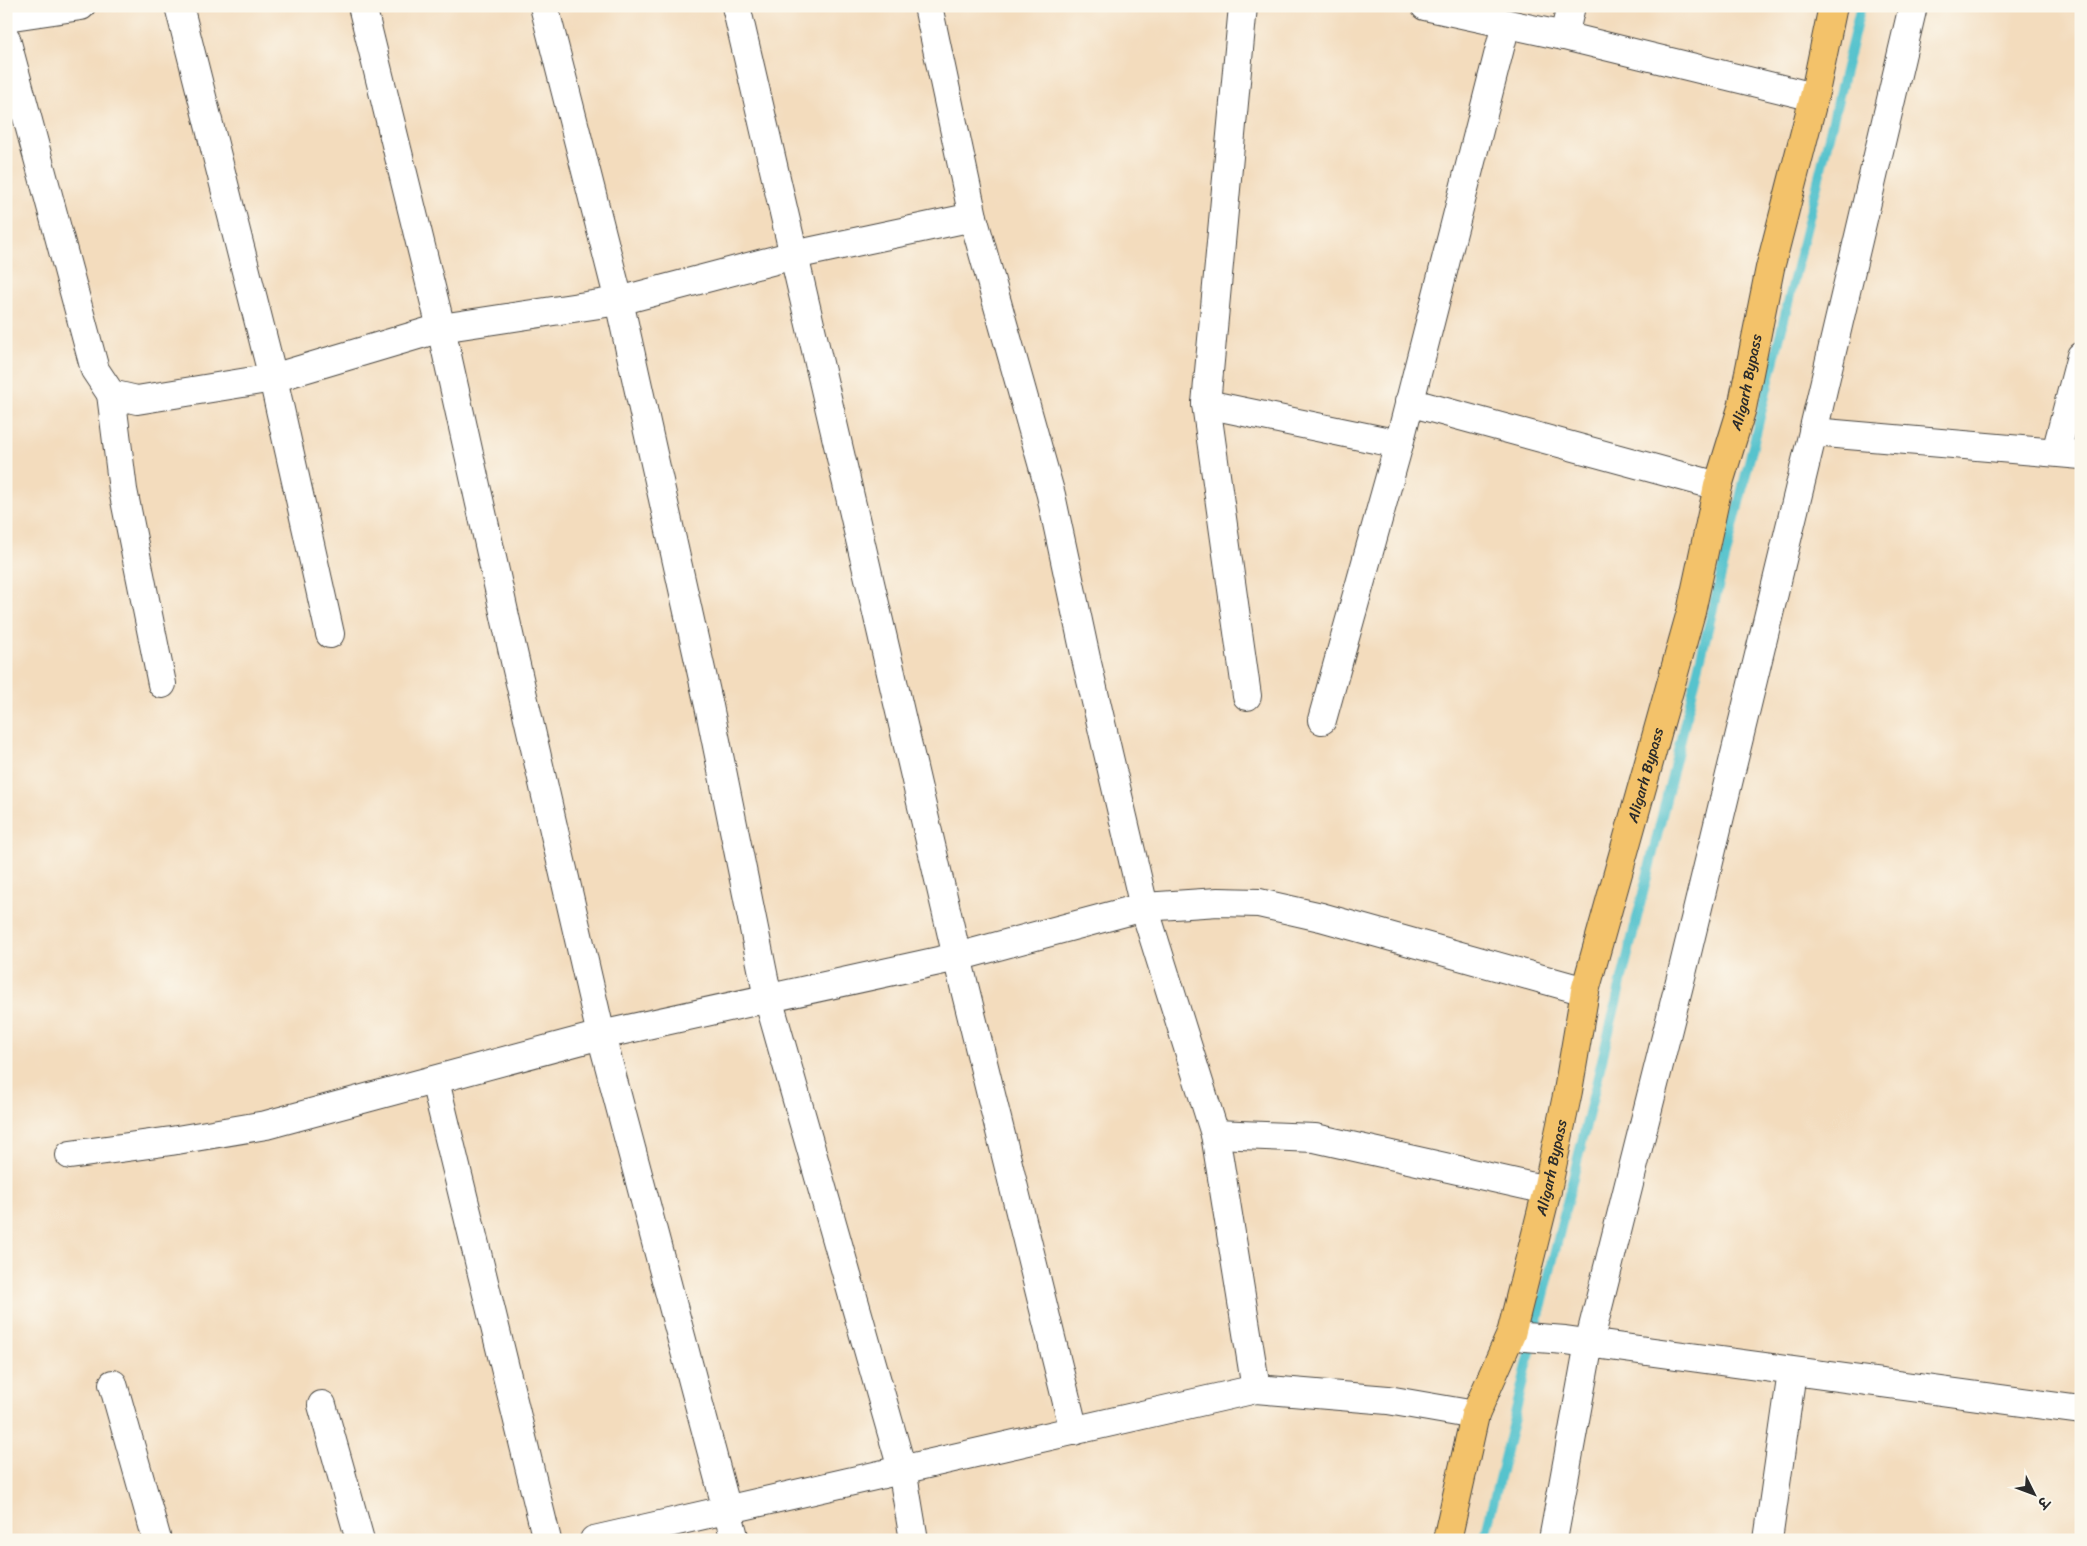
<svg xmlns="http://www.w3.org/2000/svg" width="2087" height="1546" viewBox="0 0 2087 1546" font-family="Sriracha,'Playpen Sans Deva',sans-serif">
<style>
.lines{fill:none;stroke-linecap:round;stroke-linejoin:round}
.stream{stroke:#56c3cd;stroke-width:10}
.minor-casing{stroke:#494641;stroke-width:30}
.trunk-casing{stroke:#494641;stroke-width:30}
.minor{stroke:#fff;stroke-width:28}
.trunk{stroke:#f3c26a;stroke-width:28}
.labels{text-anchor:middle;stroke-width:4;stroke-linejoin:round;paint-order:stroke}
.street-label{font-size:15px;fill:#2b2b2b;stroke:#fbf7ec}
</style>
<rect width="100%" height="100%" fill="#fbf7ec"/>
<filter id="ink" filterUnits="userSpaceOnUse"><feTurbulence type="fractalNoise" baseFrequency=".02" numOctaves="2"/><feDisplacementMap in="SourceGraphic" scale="10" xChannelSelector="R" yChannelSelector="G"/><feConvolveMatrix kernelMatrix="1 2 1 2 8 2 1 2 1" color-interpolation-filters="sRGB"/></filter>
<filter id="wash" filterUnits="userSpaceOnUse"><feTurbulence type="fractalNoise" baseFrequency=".0096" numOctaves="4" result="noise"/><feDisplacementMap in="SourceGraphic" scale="20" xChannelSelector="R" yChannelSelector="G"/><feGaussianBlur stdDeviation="1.12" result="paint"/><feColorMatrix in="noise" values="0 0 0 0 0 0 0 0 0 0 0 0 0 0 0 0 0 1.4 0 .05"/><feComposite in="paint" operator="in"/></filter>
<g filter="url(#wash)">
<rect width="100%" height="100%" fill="#f3dcbd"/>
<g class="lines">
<polyline class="stream" points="1484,1540 1861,6"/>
</g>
</g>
<g filter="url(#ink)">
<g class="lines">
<g class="minor-casing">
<g id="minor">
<polyline points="179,6 273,378 330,634"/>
<polyline points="362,6 441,328 512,648 601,1035 735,1540"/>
<polyline points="544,6 619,301 709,706 768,998 902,1469 914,1540"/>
<polyline points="736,6 957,957 1074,1431"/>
<polyline points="928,6 973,217 1051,495 1087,663 1144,907 1215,1134 1256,1389"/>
<polyline points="1243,6 1206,404 1247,696"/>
<polyline points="1425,6 1564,36 1814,97"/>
<polyline points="6,17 81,6"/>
<polyline points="1564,36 1571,6"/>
<polyline points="6,39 95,370 111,394 137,400 273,378 441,328 619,301 794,255 973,217"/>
<polyline points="111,394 123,490 162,684"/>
<polyline points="1409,402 1718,486"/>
<polyline points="1206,404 1399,444"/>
<polyline points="1813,432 2081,455"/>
<polyline points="2056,452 2081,356"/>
<polyline points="1322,720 1399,444 1506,24"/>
<polyline points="435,1081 547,1540"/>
<polyline points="1215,1134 1315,1138 1547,1190"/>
<polyline points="70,1155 171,1141 266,1125 601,1035 957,957 1144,907 1218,902 1259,903 1321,917 1585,991"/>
<polyline points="1511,1334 1525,1337 1565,1340 2081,1410"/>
<polyline points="113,1384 157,1540"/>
<polyline points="322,1405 360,1540"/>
<polyline points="594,1540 1256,1389 1388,1400 1475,1415"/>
<polyline points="1553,1540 1589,1343 1683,969 1813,432 1913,6"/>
<polyline points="1768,1540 1792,1372"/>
</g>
</g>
<g class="trunk-casing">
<g id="trunk">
<path id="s1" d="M1447 1540 1475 1415 1511 1334 1547 1190 1568 1091 1585 991 1691 612 1718 486 1742 408 1770 268 1814 97 1833 6"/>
</g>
</g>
<use href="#minor" class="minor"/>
<use href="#trunk" class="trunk"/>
</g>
</g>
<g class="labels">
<g class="street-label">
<text dy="5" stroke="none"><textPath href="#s1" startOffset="1198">Aligarh Bypass</textPath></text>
<text dy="5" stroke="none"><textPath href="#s1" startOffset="792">Aligarh Bypass</textPath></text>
<text dy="5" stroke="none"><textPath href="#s1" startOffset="388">Aligarh Bypass</textPath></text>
</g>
</g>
<rect width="2087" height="1546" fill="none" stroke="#fbf7ec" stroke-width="25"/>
<g transform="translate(2034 1494) rotate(132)" stroke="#fbf7ec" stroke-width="4" paint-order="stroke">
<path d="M0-4L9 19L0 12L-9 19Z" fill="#2b2b2b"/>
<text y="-8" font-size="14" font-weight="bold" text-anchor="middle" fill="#2b2b2b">उ</text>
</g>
</svg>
